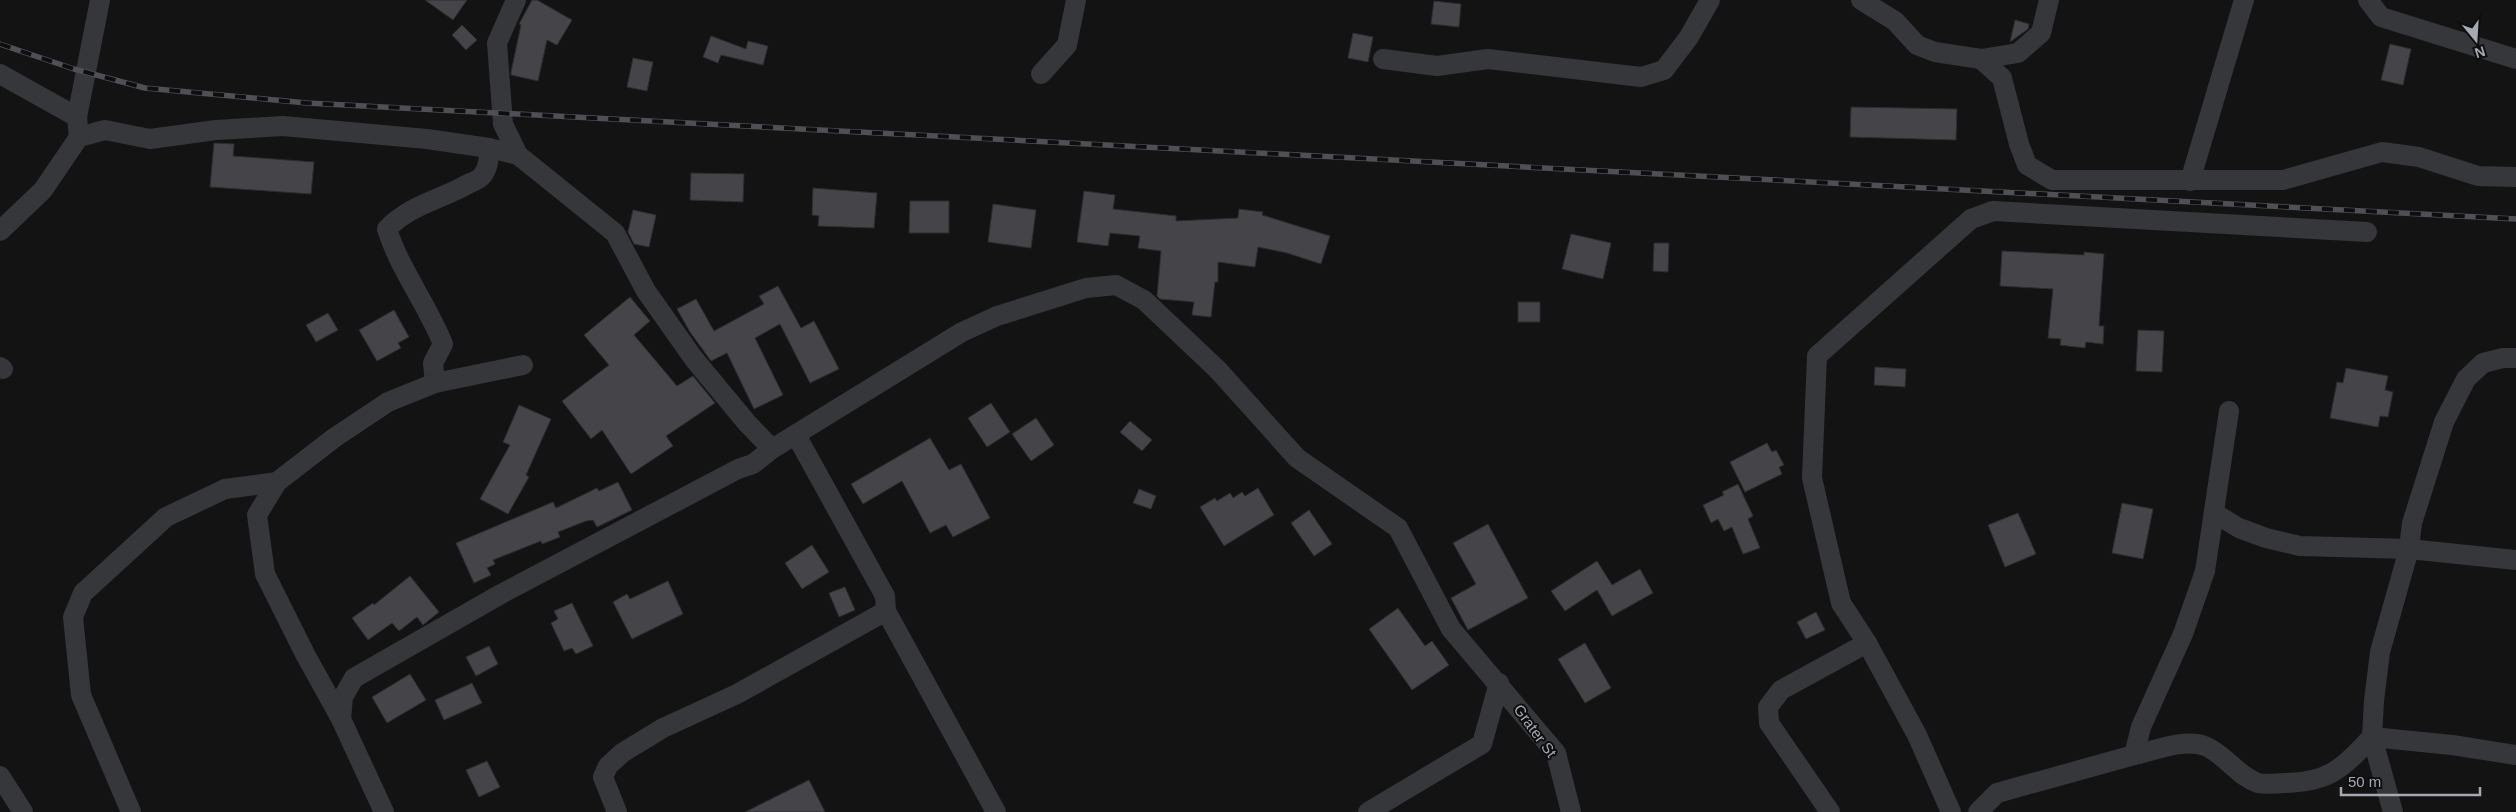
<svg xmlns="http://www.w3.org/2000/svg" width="2516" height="812" viewBox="0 0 2516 812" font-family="Arial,sans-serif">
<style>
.building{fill:#454549;stroke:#2d2d30}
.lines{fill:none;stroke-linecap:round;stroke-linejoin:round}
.minor{stroke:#36373b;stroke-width:20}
.rail-casing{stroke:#4f5056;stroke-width:5.5}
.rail{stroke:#0e0e0f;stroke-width:4;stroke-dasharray:11;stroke-linecap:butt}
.labels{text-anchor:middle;stroke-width:4;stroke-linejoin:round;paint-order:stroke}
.street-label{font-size:15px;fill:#a6a9b3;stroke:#0e0e0f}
</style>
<rect width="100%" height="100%" fill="#131314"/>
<g class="building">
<polygon points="425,0 467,0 453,20"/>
<polygon points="532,0 537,0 572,20 557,45 547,40 538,81 511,75 511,72 521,25 519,24"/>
<polygon points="1434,1 1461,4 1459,27 1431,24"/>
<polygon points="2015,20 2029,24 2028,29 2010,42"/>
<polygon points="462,25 477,40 466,50 452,35"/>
<polygon points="1353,33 1373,37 1368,62 1348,58"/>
<polygon points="711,36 746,49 748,41 768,46 763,65 721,55 718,63 703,57"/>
<polygon points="2390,44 2411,49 2403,85 2381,80"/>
<polygon points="633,58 653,62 647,91 627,87"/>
<polygon points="1851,107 1957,109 1956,140 1850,137"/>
<polygon points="214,143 234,144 233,156 314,162 311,194 210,187"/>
<polygon points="691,173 744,174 743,202 690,200"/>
<polygon points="813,188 877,193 874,228 818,226 819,216 812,215"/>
<polygon points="1084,191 1115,195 1113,209 1176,216 1176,221 1238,218 1239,209 1263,212 1262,215 1330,236 1321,264 1287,253 1258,247 1255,267 1218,262 1218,282 1215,282 1211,317 1192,315 1194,302 1160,299 1157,296 1161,251 1138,248 1140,236 1110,233 1108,246 1077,242"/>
<polygon points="910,201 949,201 949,233 909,233"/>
<polygon points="993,204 1036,210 1031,248 988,242"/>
<polygon points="633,210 656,215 649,247 634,244 628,232"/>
<polygon points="1571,234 1611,243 1603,279 1562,269"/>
<polygon points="1654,243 1669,243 1668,272 1653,271"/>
<polygon points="2002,251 2084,255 2084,252 2104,254 2099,326 2104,326 2103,344 2086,342 2085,348 2060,345 2061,339 2048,338 2053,289 2000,286"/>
<polygon points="778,286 801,328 814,321 839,369 810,383 780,324 755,338 783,395 754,409 727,353 711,361 690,332 677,309 696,299 714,331 764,304 759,296"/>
<polygon points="630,297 650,321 634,335 677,386 693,376 715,403 666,436 673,446 631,474 602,430 591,439 562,401 609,365 584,335"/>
<rect x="1518" y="302" width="22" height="20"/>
<polygon points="394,310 409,337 398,343 401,348 377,361 359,330"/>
<polygon points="328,313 338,330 316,342 306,325"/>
<polygon points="2138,330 2164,331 2162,372 2136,371"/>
<polygon points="1875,367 1906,369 1905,387 1874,385"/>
<polygon points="2346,368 2388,376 2385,390 2393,392 2388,417 2380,416 2378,427 2330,418 2337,382 2343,383"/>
<polygon points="991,403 1010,432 987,447 968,418"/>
<polygon points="519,405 551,419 526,475 529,477 508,514 480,499 510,445 503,442"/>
<polygon points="1036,418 1054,445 1031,461 1012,434"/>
<polygon points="1130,421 1152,440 1142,451 1120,432"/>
<polygon points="930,438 949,470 961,464 990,518 953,537 946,525 930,533 902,481 863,504 851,484"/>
<polygon points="1767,443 1772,452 1776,450 1784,465 1779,467 1782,474 1745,492 1730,462"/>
<polygon points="618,482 632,510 597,527 593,520 586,521 558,532 560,537 542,544 541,541 493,560 495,564 487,568 491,575 474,583 456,543 553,502 556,508 597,488 599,491"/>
<polygon points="1738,484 1753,516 1748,519 1760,548 1743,554 1732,527 1724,531 1718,519 1711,523 1703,505 1724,495 1722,492"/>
<polygon points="1258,488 1274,515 1224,546 1200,507 1215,498 1217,501 1230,493 1233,498 1242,492 1245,496"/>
<polygon points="1139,489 1156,496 1151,509 1133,503"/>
<polygon points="2122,503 2153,509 2143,559 2112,553"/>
<polygon points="1309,510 1332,544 1314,556 1291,523"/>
<polygon points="2018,513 2036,554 2005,567 1988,525"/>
<polygon points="1488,524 1528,598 1468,630 1451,598 1476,584 1453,543"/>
<polygon points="812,545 829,572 802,589 785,563"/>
<polygon points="1597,561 1612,585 1640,569 1653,593 1612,616 1597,590 1565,611 1551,591"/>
<polygon points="410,576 439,612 423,625 417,617 399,631 392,623 368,640 352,618 373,603 374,605"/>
<polygon points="668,581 683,614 632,639 613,602 627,594 630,599"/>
<polygon points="845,587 855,610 839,617 829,593"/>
<polygon points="572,603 593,646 576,654 572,648 564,651 551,623 558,619 554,611"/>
<polygon points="1398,608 1425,646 1432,641 1449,665 1412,690 1369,629"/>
<polygon points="1816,612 1825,630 1806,639 1797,622"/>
<polygon points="1585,643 1611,688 1585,703 1558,659"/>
<polygon points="489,646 498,664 476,676 466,657"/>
<polygon points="410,674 426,700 387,723 372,697"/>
<polygon points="472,683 482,703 444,720 435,700"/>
<polygon points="487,761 500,787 479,797 466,770"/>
<polygon points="809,780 825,812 745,812"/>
</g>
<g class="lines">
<g class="minor">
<polyline points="516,0 497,43 503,124 518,155"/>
<polyline points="1861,0 1895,21 1917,45 1935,52 1981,59 2018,53 2041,33 2049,0"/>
<polyline points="2368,0 2381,17 2516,59"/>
<polyline points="1383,59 1437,66 1488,59 1641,77 1664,70 1689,37 1710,0"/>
<polyline points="1981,59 2002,78 2019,144 2027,165 2052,180 2283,180 2382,152 2419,157 2478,176 2516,177"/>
<polyline points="0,74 77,117"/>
<polyline points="1041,74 1067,45 1076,0"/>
<polyline points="79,137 105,130 150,139 216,130 283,126 427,139 489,148 518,155 615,233 646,291 694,359 747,423 772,449"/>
<polyline points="2190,181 2244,0"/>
<polyline points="0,231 43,190 79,137 77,117 100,0"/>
<polyline points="0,367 3,369"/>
<path d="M435 383 433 363 443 344C427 304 400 270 387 229 410 205 440 200 468 184 472 182 478 180 481 177 489 169 489 157 489 148"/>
<polyline points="2214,513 2239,528 2266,538 2300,546 2409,549 2516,560"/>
<polyline points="886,611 996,812"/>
<polyline points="341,719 343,697 354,678 501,594 738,469 753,464 772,449 962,332 997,316 1086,288 1116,285 1144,300 1218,370 1297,458 1398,528 1451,629 1556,753 1571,812"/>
<polyline points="2372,737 2452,745 2516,755"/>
<path d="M2134 755C2155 751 2184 738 2205 746 2225 754 2237 776 2258 783 2266 785 2277 783 2285 783 2331 782 2342 768 2372 737"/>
<polyline points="0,776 23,812"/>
<polyline points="131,812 81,695 73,617 83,593 166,517 225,489 277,482"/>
<polyline points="384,812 341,719 305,654 265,574 257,515 277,482 334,438 388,402 435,383 523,365"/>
<polyline points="617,812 603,777 608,766 622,753 663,728 737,694 886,611 885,596 796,435"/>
<polyline points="1368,812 1482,744 1499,683"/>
<polyline points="1830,812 1769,723 1768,707 1781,690 1867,643"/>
<polyline points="1951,812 1917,735 1867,643 1841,603 1812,478 1817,356 1971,219 1993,211 2367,232"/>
<polyline points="1978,812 1997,793 2134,755 2141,727 2183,634 2205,571 2229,411"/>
<polyline points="2393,812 2372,737 2374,701 2380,652 2409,549 2412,523 2444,422 2466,379 2483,363 2503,358 2516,358"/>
</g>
<g class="rail-casing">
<polyline id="rail" points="0,44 74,69 145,88 307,103 2516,219"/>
</g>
<use href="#rail" class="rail"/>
</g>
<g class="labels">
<g class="street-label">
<text transform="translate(1535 731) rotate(54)" y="5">Grater St</text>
</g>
</g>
<g transform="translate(2476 40) rotate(162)" stroke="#0e0e0f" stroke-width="4" paint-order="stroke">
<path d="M0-4L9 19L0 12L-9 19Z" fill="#a6a9b3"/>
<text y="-8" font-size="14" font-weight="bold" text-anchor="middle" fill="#a6a9b3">N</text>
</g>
<path d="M2341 787v8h139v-8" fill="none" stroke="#a6a9b3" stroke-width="2.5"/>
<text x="2348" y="787" font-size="15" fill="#a6a9b3" stroke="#0e0e0f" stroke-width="4" paint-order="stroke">50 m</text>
</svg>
